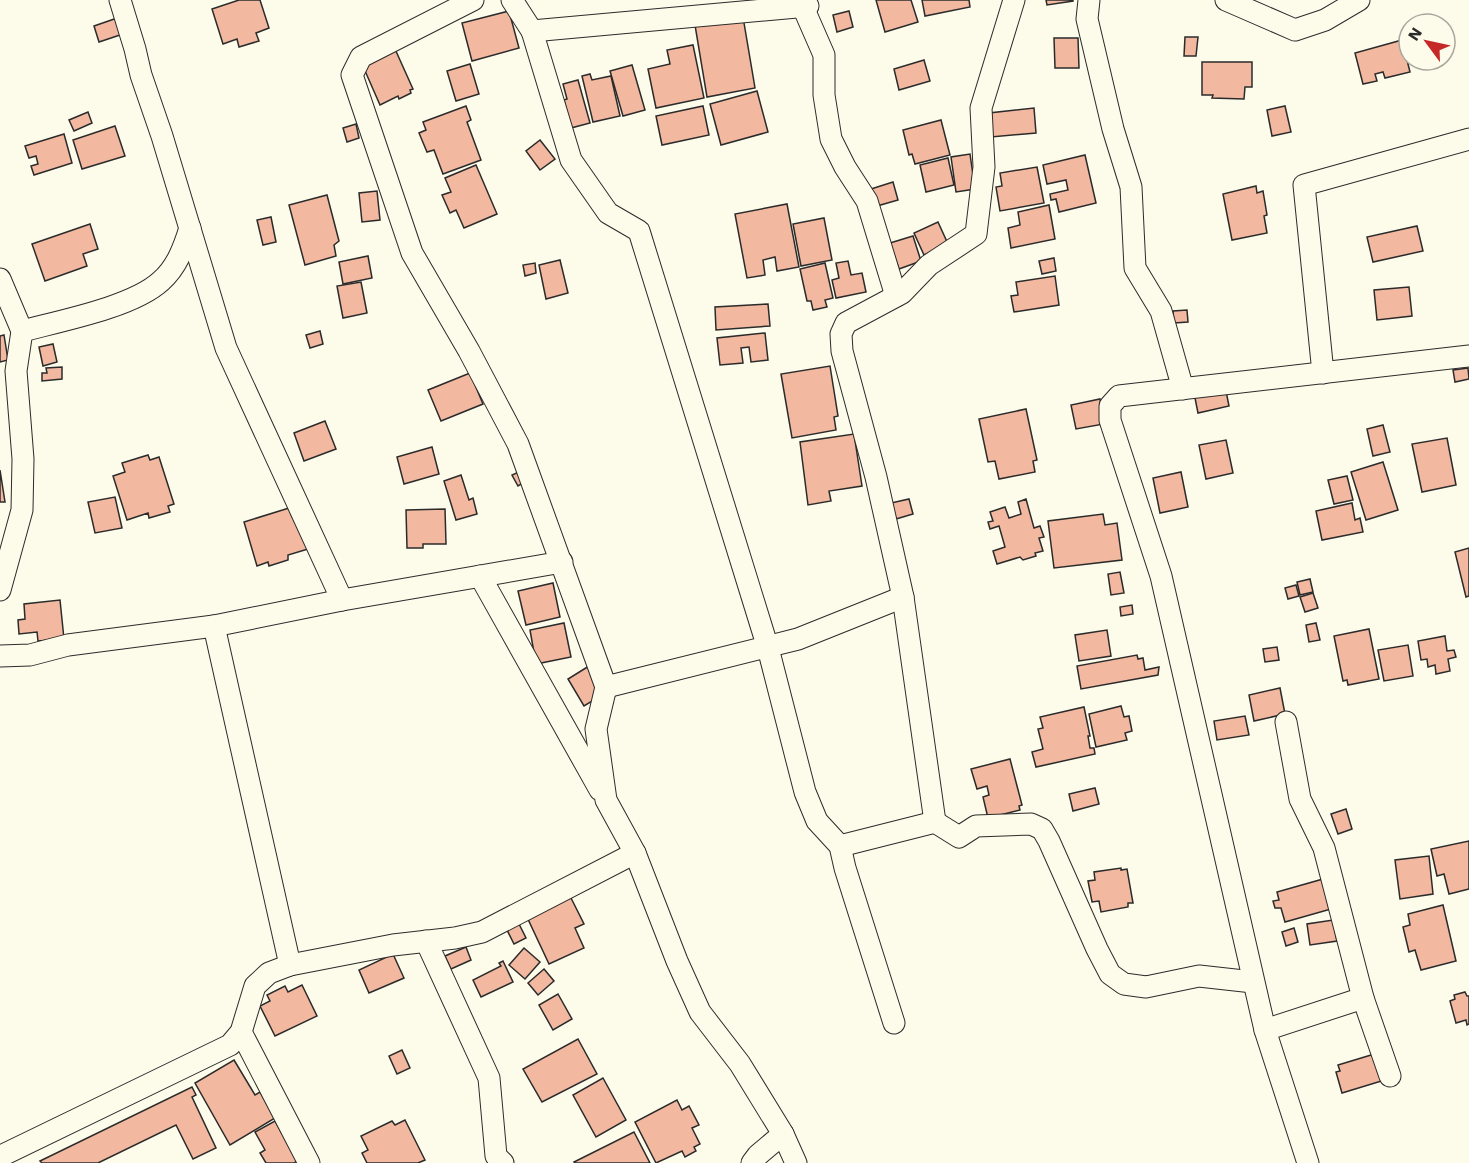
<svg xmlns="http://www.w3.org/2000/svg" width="1469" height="1163" viewBox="0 0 1469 1163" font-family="'Work Sans',sans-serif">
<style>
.building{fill:#f2b8a0;stroke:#2b2b2b;stroke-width:1.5}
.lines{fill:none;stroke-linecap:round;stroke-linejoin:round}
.minor-casing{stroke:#2b2b2b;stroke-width:23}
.minor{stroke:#fdfbea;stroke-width:21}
</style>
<rect width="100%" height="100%" fill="#fdfbea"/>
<g class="building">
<polygon points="239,0 260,0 269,28 256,33 259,41 239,47 237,39 223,44 212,9"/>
<polygon points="876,0 911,0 918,22 885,32"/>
<polygon points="922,0 969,0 970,7 925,16"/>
<polygon points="1046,0 1073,0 1073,1 1047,5"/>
<polygon points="509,11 519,48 472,61 462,23"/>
<polygon points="849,11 853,27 837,32 833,15"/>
<polygon points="120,17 126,33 99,42 94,26"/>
<polygon points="743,17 755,88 707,97 695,25"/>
<polygon points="1185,37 1198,37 1196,56 1184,56"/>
<polygon points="1054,38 1078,38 1079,68 1055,68"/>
<polygon points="1402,40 1410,72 1385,78 1383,72 1375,74 1377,81 1363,84 1355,53"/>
<polygon points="693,45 704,98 656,108 648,69 670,64 667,50"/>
<polygon points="395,49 413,89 410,90 411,93 399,99 398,96 380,105 362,64"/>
<polygon points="924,60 930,81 899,90 894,69"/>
<polygon points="1202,62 1252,62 1252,87 1245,87 1244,99 1212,98 1213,95 1202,95"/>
<polygon points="470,64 479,94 456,101 447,71"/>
<polygon points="632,65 645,110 623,116 610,71"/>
<polygon points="590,74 592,80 611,76 620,116 593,122 582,76"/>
<polygon points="578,80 590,123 571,128 564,100 567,99 563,84"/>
<polygon points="757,91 768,132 721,145 710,104"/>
<polygon points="466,106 471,120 467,122 481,160 443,174 434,150 427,152 419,133 426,130 423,122"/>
<polygon points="703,106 709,135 662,145 656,116"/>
<polygon points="1285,106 1291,132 1272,136 1267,110"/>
<polygon points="1034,108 1036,133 991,137 989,113"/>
<polygon points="88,112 92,123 74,131 69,120"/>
<polygon points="941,120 950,155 915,164 912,154 909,155 903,130"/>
<polygon points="356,124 359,138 347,142 343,128"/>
<polygon points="115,126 125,156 82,169 73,140"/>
<polygon points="64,134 72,163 34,175 31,166 38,164 36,156 29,158 25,146"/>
<polygon points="540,140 555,159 540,170 526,151"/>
<polygon points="970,154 975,189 956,192 951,157"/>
<polygon points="1085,155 1096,203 1059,212 1056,199 1051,200 1050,194 1068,190 1066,180 1047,184 1043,165"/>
<polygon points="948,158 954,185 926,192 920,165"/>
<polygon points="476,165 497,214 464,228 456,210 450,213 442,195 451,192 445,178"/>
<polygon points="1037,167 1044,203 1000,211 996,187 1002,186 1000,173"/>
<polygon points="893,182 898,200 877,206 871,189"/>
<polygon points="1256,186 1257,193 1263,191 1267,215 1264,216 1267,233 1232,240 1223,194"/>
<polygon points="377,191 380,220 362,222 359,193"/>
<polygon points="327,195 339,241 334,245 336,256 305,265 289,205"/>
<polygon points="787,204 799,267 777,271 775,257 763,260 765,275 747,278 735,214"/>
<polygon points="1049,205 1055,239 1011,248 1008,228 1020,225 1018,212"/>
<polygon points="271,217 276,242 263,245 257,220"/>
<polygon points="824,218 832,260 801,266 793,224"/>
<polygon points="938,222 948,244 924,255 914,233"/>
<polygon points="90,224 98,249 83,254 87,266 45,281 32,244"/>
<polygon points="1417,226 1423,251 1373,262 1367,237"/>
<polygon points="913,236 921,261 899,269 890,243"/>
<polygon points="368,256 372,278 343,284 339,262"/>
<polygon points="1054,258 1056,271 1042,274 1039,261"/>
<polygon points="560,260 568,293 546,299 539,265"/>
<polygon points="848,261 851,275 862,273 866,292 836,298 832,280 839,278 836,263"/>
<polygon points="535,263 536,273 525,276 523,265"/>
<polygon points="825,263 833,298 825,300 827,307 813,310 811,301 807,301 800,269"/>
<polygon points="1055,276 1059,305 1014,312 1011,296 1018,295 1016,282"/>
<polygon points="361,282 367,313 343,318 337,286"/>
<polygon points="1409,287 1412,316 1377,320 1374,290"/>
<polygon points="768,304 770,326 716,330 715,307"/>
<polygon points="1187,310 1188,322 1174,323 1173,311"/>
<polygon points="320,331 323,344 310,348 306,335"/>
<polygon points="765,333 768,360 751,362 749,347 741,348 743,363 720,365 717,338"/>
<polygon points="4,335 8,360 0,362 0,336"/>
<polygon points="53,344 57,362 43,366 39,347"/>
<polygon points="830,366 838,416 834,417 836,430 792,438 781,374"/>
<polygon points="62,367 62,379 42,381 42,373 47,373 46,368"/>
<polygon points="1468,368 1469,379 1455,382 1453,370"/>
<polygon points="470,373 483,404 441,421 428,390"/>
<polygon points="1225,386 1229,406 1198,413 1194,393"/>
<polygon points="1100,399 1104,424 1076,429 1071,405"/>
<polygon points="1026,409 1037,460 1033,461 1035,472 999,479 995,461 988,462 979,419"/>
<polygon points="325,421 336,449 304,461 294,433"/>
<polygon points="1383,425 1390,452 1373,456 1367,429"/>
<polygon points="854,434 862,486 829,491 831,501 808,505 800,442"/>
<polygon points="1447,438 1456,485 1422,492 1412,444"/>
<polygon points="1226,440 1233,473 1206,479 1199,445"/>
<polygon points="432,447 439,474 404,484 397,457"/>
<polygon points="148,455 150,460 159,457 174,504 168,506 170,512 149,518 148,513 127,520 113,476 125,472 122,463"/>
<polygon points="1383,462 1398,510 1366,520 1351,472"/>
<polygon points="0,470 5,502 0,502"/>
<polygon points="523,470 528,480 518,486 512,475"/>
<polygon points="1181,472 1188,507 1160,513 1153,478"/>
<polygon points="461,475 469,500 473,498 477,514 456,520 444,481"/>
<polygon points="1347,476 1353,500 1334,504 1328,480"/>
<polygon points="115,497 122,528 95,533 88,502"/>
<polygon points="909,499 913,514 896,519 891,503"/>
<polygon points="1026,499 1034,528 1040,526 1044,537 1039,538 1043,551 1035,553 1036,556 1023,560 1020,557 997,564 993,551 1005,547 999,526 990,529 988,522 993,521 990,512 1005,507 1009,518 1021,514 1018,502"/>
<polygon points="1352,503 1355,520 1360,518 1363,532 1322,540 1316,511"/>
<polygon points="289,508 292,517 297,516 308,549 288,555 288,560 269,566 268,562 257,566 244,522"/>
<polygon points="445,509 446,544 423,544 423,548 407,548 406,510"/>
<polygon points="1103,514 1105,525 1117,523 1122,560 1054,568 1048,521"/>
<polygon points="1469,548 1469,596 1466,597 1455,552"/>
<polygon points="1120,572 1124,593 1111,595 1108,574"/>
<polygon points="1310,579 1313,592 1300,595 1297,582"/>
<polygon points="553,583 560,617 526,625 518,591"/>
<polygon points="1296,585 1299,596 1288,599 1285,588"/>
<polygon points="1313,593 1318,608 1305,612 1300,597"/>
<polygon points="60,600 64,639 38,641 37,632 19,634 18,620 25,619 24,604"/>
<polygon points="1132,605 1133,614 1121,616 1120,607"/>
<polygon points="564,623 571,657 536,664 530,630"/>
<polygon points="1316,623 1320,640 1309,642 1306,625"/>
<polygon points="1369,629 1379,679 1348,685 1347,680 1343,681 1334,636"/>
<polygon points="1107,630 1111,656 1079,661 1075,635"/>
<polygon points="1445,636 1447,651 1454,650 1456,657 1448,659 1450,671 1436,674 1435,665 1428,667 1427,659 1421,660 1418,641"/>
<polygon points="1408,645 1413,676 1384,681 1378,650"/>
<polygon points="1277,647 1279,660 1265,662 1263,649"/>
<polygon points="1137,655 1138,659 1143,658 1145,670 1159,667 1158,675 1081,689 1077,666"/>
<polygon points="589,666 599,697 584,706 568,679"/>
<polygon points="1280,688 1285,714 1254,721 1249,695"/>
<polygon points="1121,706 1124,717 1129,716 1132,731 1125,733 1127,740 1096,747 1089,714"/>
<polygon points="1084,707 1090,736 1088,736 1090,748 1094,748 1095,754 1036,767 1032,752 1043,749 1038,729 1043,728 1040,717"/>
<polygon points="1245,716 1249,735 1217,740 1214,721"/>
<polygon points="1010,759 1022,805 1019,806 1020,810 988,818 983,797 989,795 987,786 977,789 971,769"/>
<polygon points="1095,788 1099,804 1073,811 1069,794"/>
<polygon points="1346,809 1352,829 1338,834 1331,814"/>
<polygon points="1469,841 1469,889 1449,894 1444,874 1437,876 1431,849"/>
<polygon points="1429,856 1433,894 1400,899 1395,860"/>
<polygon points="1121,868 1121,870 1127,869 1133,903 1128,903 1128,907 1101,912 1099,901 1092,902 1088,881 1095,880 1094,872"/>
<polygon points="1323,879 1331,909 1285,922 1281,908 1275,908 1273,901 1279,900 1277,892"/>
<polygon points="570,896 584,924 575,928 584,948 549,964 527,917"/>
<polygon points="1443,905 1456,961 1421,970 1415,950 1409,952 1403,927 1410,925 1408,914"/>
<polygon points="516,918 526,938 514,944 504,924"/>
<polygon points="1333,920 1337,941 1310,945 1307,924"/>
<polygon points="1294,928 1298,942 1286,946 1282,932"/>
<polygon points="466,947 471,960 451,969 445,956"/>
<polygon points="524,948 540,962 525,979 509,965"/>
<polygon points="393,954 404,978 369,993 359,970"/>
<polygon points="503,961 513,982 481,997 473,980 501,966 499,963"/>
<polygon points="544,969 554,981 538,995 528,983"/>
<polygon points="302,985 317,1016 275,1036 260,1006 270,1001 267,995 285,986 288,992"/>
<polygon points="1465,992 1467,996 1469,996 1469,1024 1467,1025 1466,1020 1456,1023 1450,1001 1455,999 1454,995"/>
<polygon points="558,994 572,1019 553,1030 539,1005"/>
<polygon points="578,1039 597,1074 542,1102 523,1069"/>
<polygon points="402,1050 410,1068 397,1074 389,1056"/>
<polygon points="1381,1052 1388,1079 1342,1093 1336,1072 1340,1071 1338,1065"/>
<polygon points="234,1060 255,1095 260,1092 275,1118 230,1145 195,1083"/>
<polygon points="603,1078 626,1120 596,1137 573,1095"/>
<polygon points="192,1087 196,1095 192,1097 216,1148 193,1159 176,1125 98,1163 42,1163 40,1161"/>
<polygon points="677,1100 682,1110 689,1106 699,1125 692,1128 700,1144 694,1147 696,1151 685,1157 682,1151 656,1163 635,1122"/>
<polygon points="405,1120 425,1160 418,1163 367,1163 362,1153 368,1150 361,1136 392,1121 395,1125"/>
<polygon points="275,1121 297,1161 294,1163 266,1163 260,1153 265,1150 255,1132"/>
<polygon points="634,1132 650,1163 575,1163 574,1162"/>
</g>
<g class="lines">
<g class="minor-casing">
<g id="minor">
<polyline points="120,0 135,49 141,75 162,136 226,348 342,600"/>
<polyline points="473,0 361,57 352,75 412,253 469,351 518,444 606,687 596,729 606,800 635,853 677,961 700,1012 740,1064 783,1134 758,1155 752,1163"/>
<polyline points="512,0 532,31 808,6"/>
<polyline points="803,0 803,7 824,55 824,95 831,139 845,167 867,201 896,296"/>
<polyline points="1089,0 1087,19 1113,129 1131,187 1135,268 1161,311 1183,389"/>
<polyline points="1226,0 1295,30 1325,20 1359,0"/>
<polyline points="532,31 571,160 608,213 639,231 768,648 805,792 817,821 840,846 845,868 894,1023"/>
<polyline points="0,279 22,331 16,371 23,459 22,510 0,590"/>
<path d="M22 331C60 321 133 307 161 281 177 267 184 247 190 228"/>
<polyline points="1323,373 1304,185 1469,139"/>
<polyline points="480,576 600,790"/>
<polyline points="214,626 290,965"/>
<polyline points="0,656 30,655 68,645 214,626 342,600 562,562"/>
<polyline points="606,687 798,639 903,597"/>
<polyline points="935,822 903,597 876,477 842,351 841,334 846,323 902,293 929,265 976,234 984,167 981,108 1014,0"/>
<polyline points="840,846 935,822 959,837 976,826 1031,824 1042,829 1049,841 1097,949 1110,974 1124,984 1146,987 1199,976 1253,982"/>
<polyline points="426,941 489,1078 496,1156 503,1163"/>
<polyline points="1363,998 1390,1076"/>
<polyline points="1265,1030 1363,998 1324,848 1300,799 1286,722"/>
<polyline points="241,1032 309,1163"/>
<polyline points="783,1134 796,1163"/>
<polyline points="3,1155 230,1045 241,1032 255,986 269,973 290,965 393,945 455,938 482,932 635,853"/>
<polyline points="1308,1163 1265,1030 1161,576 1110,420 1110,406 1119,396 1469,356"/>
</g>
</g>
<use href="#minor" class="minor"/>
</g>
<g transform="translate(1427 42) rotate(303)"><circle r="28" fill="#fdfbea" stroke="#a9a89e" stroke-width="1.5"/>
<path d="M0-4.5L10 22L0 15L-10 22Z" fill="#c62828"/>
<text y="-9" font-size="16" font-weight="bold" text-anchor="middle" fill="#2b2b2b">N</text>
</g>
</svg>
